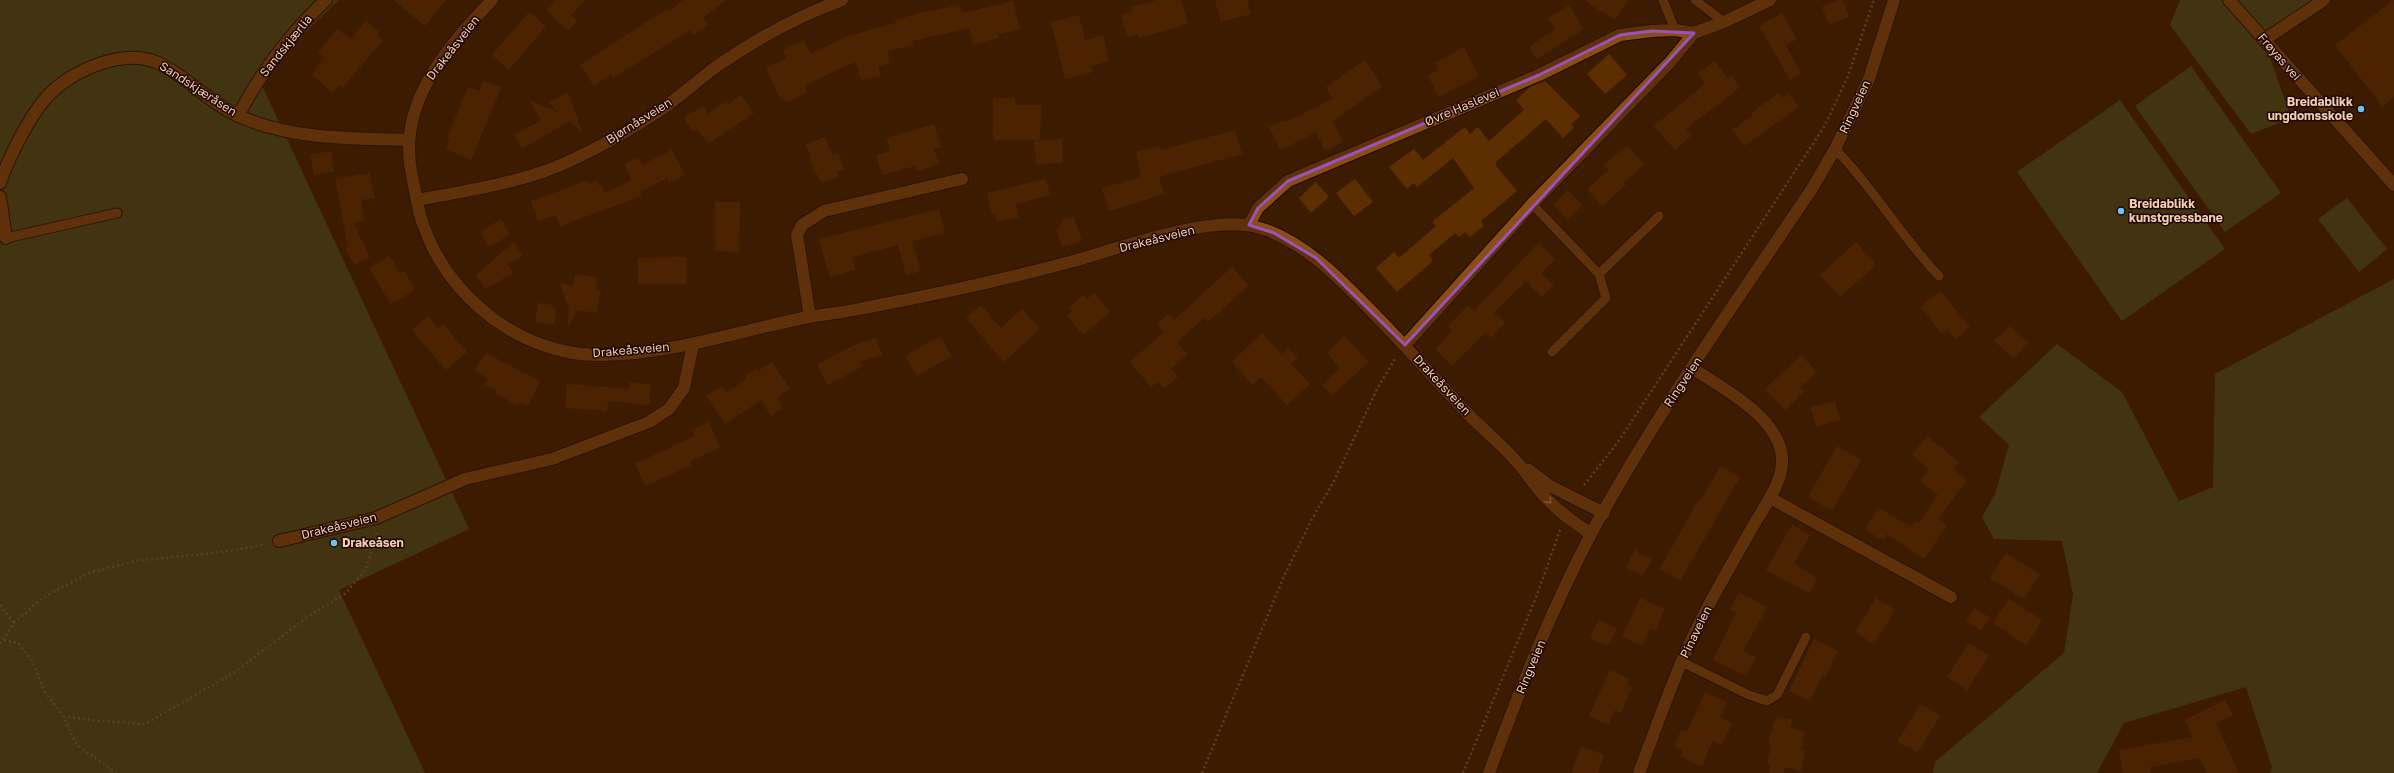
<svg xmlns="http://www.w3.org/2000/svg" width="2394" height="773" viewBox="0 0 2394 773" font-family="'Golos Text',sans-serif">
<style>
.green{fill:#4a5222}
.building{fill:#5d2e00}
.lines{fill:none;stroke-linecap:round;stroke-linejoin:round}
.lane-casing{stroke:#1c0900;stroke-width:11}
.street-casing{stroke:#1c0900;stroke-width:14}
.secondary-casing{stroke:#1c0900;stroke-width:14}
.path{stroke:#88674c;stroke-width:2.5;stroke-dasharray:2 3;stroke-linecap:butt}
.lane{stroke:#8a4d16;stroke-width:9}
.street{stroke:#8a4d16;stroke-width:12}
.secondary{stroke:#8a4d16;stroke-width:12}
.oneway{stroke:#c89a75}
.marked{fill:none;stroke:#9954bc;stroke-width:3;stroke-linejoin:round}
.poi-dot{fill:#6fc2f4;stroke:#1e0700;stroke-width:1.5}
.labels{text-anchor:middle;stroke-width:3;stroke-linejoin:round;paint-order:stroke}
.street-label{font-size:12px;fill:#f2ceb5;stroke:#1e0700}
.poi-label{font-size:12px;font-weight:bold;fill:#f2ceb5;stroke:#1e0700;text-anchor:start}
</style>
<rect width="100%" height="100%" fill="#3c1c01"/>
<g class="green">
<polygon points="0,0 339,0 258,77 469,529 339,590 425,773 0,773"/>
<polygon points="2180,0 2324,0 2264,40 2291,118 2251,134 2170,25"/>
<polygon points="2191,66 2281,193 2225,232 2135,106"/>
<polygon points="2120,100 2225,249 2122,321 2017,172"/>
<polygon points="2347,198 2387,249 2359,272 2318,219"/>
<polygon points="2394,279 2394,773 2270,773 2272,767 2246,687 2124,723 2097,773 1933,773 1935,762 2064,653 2073,594 2062,541 1994,539 1982,517 1995,494 2009,445 1979,417 2057,344 2122,392 2179,501 2213,487 2215,374"/>
</g>
<g class="building">
<polygon points="394,0 446,0 425,26"/>
<polygon points="556,0 585,0 571,15 577,21 568,31 546,10"/>
<polygon points="683,0 726,0 703,18 708,25 694,35 690,30 613,78 611,74 594,86 580,65 667,9 668,12"/>
<polygon points="1157,0 1181,0 1188,24 1139,38 1138,34 1127,37 1121,15 1132,12 1131,7"/>
<polygon points="1215,0 1247,0 1251,14 1221,22"/>
<polygon points="1584,0 1628,0 1615,20"/>
<polygon points="1838,0 1842,0 1849,17 1829,25 1822,7"/>
<polygon points="2394,0 2394,97 2382,106 2335,45"/>
<polygon points="1013,1 1020,29 998,34 999,38 973,44 969,28 912,41 913,45 887,51 890,63 878,66 881,76 861,80 856,61 804,86 807,92 786,103 782,96 779,97 766,68 787,58 783,50 804,40 811,54 847,36 896,23 895,20 916,14 960,5 962,13"/>
<polygon points="1569,5 1584,29 1537,59 1529,47 1555,29 1548,18"/>
<polygon points="529,12 546,26 509,70 492,55"/>
<polygon points="1782,13 1797,39 1786,45 1801,74 1790,80 1759,26"/>
<polygon points="1079,15 1085,40 1103,35 1109,61 1091,66 1093,72 1065,79 1051,22"/>
<polygon points="366,21 379,32 377,35 383,40 342,88 340,84 333,93 312,75 324,57 318,52 337,29 351,39"/>
<polygon points="1464,47 1479,76 1439,97 1428,76 1438,70 1435,63"/>
<polygon points="1609,54 1627,75 1605,94 1587,74"/>
<polygon points="1365,60 1382,86 1333,121 1343,142 1325,151 1316,132 1281,150 1269,127 1284,120 1285,123 1333,99 1326,87"/>
<polygon points="1715,61 1727,78 1731,75 1740,87 1686,129 1692,135 1675,150 1654,126 1705,84 1698,73"/>
<polygon points="483,81 501,88 471,160 446,149 450,139 447,138 468,87 479,91"/>
<polygon points="1545,81 1580,116 1571,124 1574,128 1563,138 1546,119 1496,162 1496,166 1517,191 1481,221 1484,226 1470,237 1465,232 1459,237 1455,233 1429,255 1433,261 1397,292 1376,268 1394,252 1399,258 1436,226 1432,222 1474,188 1453,158 1417,187 1414,183 1407,189 1389,167 1414,149 1423,160 1465,127 1470,134 1478,127 1489,141 1524,110 1516,100 1531,86"/>
<polygon points="568,92 582,132 570,121 522,149 514,135 541,120 529,100 560,113 549,103"/>
<polygon points="1779,93 1783,98 1789,94 1799,107 1744,146 1733,130 1753,115 1751,113"/>
<polygon points="741,95 754,113 708,144 697,129 693,132 684,118 703,106 708,114 726,101 728,104"/>
<polygon points="993,98 1015,98 1015,105 1041,105 1040,140 993,140"/>
<polygon points="934,124 941,147 934,149 939,164 916,171 915,166 882,175 876,155 890,151 886,138"/>
<polygon points="1235,130 1242,154 1159,177 1164,194 1109,211 1102,188 1141,177 1136,152 1160,146 1161,150"/>
<polygon points="825,137 832,155 838,153 844,169 837,171 839,177 821,183 809,158 811,157 806,144"/>
<polygon points="1062,139 1063,163 1036,164 1034,141"/>
<polygon points="1627,145 1644,164 1624,183 1626,185 1602,206 1587,189 1609,170 1604,165"/>
<polygon points="672,150 685,175 669,183 667,178 640,192 642,196 560,226 556,215 538,221 531,201 587,181 589,184 597,181 599,186 602,185 605,193 632,180 624,164 638,158 642,165"/>
<polygon points="331,151 334,171 314,175 310,155"/>
<polygon points="370,173 375,198 361,200 365,221 353,223 370,257 354,265 345,248 348,247 335,179"/>
<polygon points="1046,179 1050,195 1016,204 1019,217 997,222 995,213 992,214 987,193"/>
<polygon points="1355,179 1373,202 1354,216 1336,193"/>
<polygon points="1316,182 1329,197 1311,213 1299,198"/>
<polygon points="1568,190 1582,205 1568,220 1553,205"/>
<polygon points="715,202 740,202 739,252 715,251"/>
<polygon points="939,209 945,233 912,241 921,271 906,275 898,245 852,257 855,270 830,277 819,239"/>
<polygon points="1074,217 1082,241 1062,247 1056,230 1064,219"/>
<polygon points="501,219 510,234 489,247 480,232"/>
<polygon points="514,242 523,256 507,264 513,273 485,289 476,275"/>
<polygon points="1856,242 1876,265 1840,297 1820,275"/>
<polygon points="1538,243 1555,259 1541,273 1554,285 1542,297 1526,281 1494,313 1505,323 1491,338 1485,333 1452,366 1435,349 1453,331 1448,326 1468,305 1474,311"/>
<polygon points="390,256 399,273 404,271 415,290 391,304 369,268"/>
<polygon points="686,257 687,284 638,284 638,258"/>
<polygon points="1232,267 1249,285 1208,322 1204,318 1177,342 1188,354 1171,369 1178,377 1164,389 1158,381 1151,387 1130,362 1164,332 1157,324 1169,314 1174,320"/>
<polygon points="575,274 598,278 596,290 601,290 597,313 577,310 570,324 567,323 569,310 560,283 573,286"/>
<polygon points="1940,291 1970,327 1955,339 1947,329 1942,334 1920,307"/>
<polygon points="1094,293 1110,312 1083,335 1067,316 1073,311 1069,307 1083,295 1087,299"/>
<polygon points="538,303 552,305 556,313 554,325 535,322"/>
<polygon points="981,305 1001,328 1022,309 1040,329 1004,362 966,318"/>
<polygon points="428,316 438,328 443,324 467,352 446,370 412,330"/>
<polygon points="2010,326 2029,343 2014,358 1994,341"/>
<polygon points="1262,333 1282,354 1288,348 1298,358 1291,364 1310,384 1287,405 1261,377 1253,385 1232,362"/>
<polygon points="940,336 952,356 917,376 905,356"/>
<polygon points="1344,336 1369,362 1332,395 1322,385 1340,368 1327,353"/>
<polygon points="876,338 882,355 861,362 863,366 828,385 817,365 852,346"/>
<polygon points="486,353 540,381 528,406 520,402 518,405 494,393 497,391 485,385 488,379 475,370"/>
<polygon points="1801,355 1817,372 1800,387 1804,391 1785,410 1765,389"/>
<polygon points="772,362 790,389 777,398 783,407 771,416 761,400 725,424 706,396 722,386 727,392 747,379 745,376 757,368 758,371"/>
<polygon points="630,382 651,385 649,405 608,401 607,411 565,408 567,384 629,389"/>
<polygon points="1835,401 1840,420 1816,427 1811,407"/>
<polygon points="709,422 720,447 689,462 691,465 646,486 635,464 694,436 692,430"/>
<polygon points="1927,436 1959,462 1953,469 1967,481 1938,518 1947,525 1924,559 1887,534 1883,540 1865,530 1878,508 1912,527 1916,520 1920,522 1938,495 1920,481 1929,469 1912,455"/>
<polygon points="1837,446 1861,460 1832,511 1808,497"/>
<polygon points="1721,466 1740,477 1680,581 1660,569 1698,500 1700,501"/>
<polygon points="1792,525 1810,535 1794,564 1817,578 1809,593 1766,570"/>
<polygon points="1635,550 1652,560 1642,576 1626,567"/>
<polygon points="2006,553 2040,575 2023,599 1990,578"/>
<polygon points="1739,592 1767,607 1743,651 1756,657 1746,676 1713,660 1736,613 1730,609"/>
<polygon points="1640,598 1665,609 1655,631 1650,629 1642,646 1622,637"/>
<polygon points="1876,598 1895,610 1874,644 1855,632"/>
<polygon points="2009,599 2042,620 2026,645 1993,623"/>
<polygon points="1975,608 1990,618 1981,631 1966,621"/>
<polygon points="1598,620 1617,628 1608,646 1590,638"/>
<polygon points="1814,639 1838,651 1826,677 1822,676 1810,701 1789,691"/>
<polygon points="1969,643 1989,656 1967,690 1947,677"/>
<polygon points="1610,670 1629,679 1627,685 1632,687 1621,713 1615,710 1608,725 1589,716"/>
<polygon points="1705,692 1727,702 1720,718 1732,723 1722,745 1712,741 1702,767 1680,757 1683,750 1674,746 1681,730 1687,732"/>
<polygon points="2225,700 2233,715 2216,723 2239,773 2207,773 2200,758 2150,767 2151,773 2123,773 2119,750 2193,737 2185,720"/>
<polygon points="1921,704 1940,716 1918,752 1897,742"/>
<polygon points="1776,717 1792,720 1790,728 1805,732 1801,750 1805,751 1801,771 1785,767 1784,773 1769,773 1770,764 1767,763 1771,744 1768,743"/>
<polygon points="1581,746 1604,755 1598,773 1571,773"/>
</g>
<g class="lines">
<g class="lane-casing">
<g id="lane">
<polyline points="1663,0 1675,30"/>
<polyline points="1695,0 1724,22"/>
<path d="M1835 149C1874 188 1901 237 1939 276"/>
<polyline points="1532,204 1599,274 1606,298 1552,352"/>
<polyline points="6,238 117,213"/>
<polyline points="1599,274 1659,216"/>
<polyline points="1682,662 1749,695 1767,701 1777,695 1806,637"/>
</g>
</g>
<g class="street-casing">
<g id="street">
<path d="M492 0C446 49 396 104 412 176 416 192 417 209 423 224 447 297 522 356 601 355 672 354 739 331 808 317 827 314 846 312 864 308 933 295 1003 280 1070 262 1117 249 1206 216 1252 226 1303 237 1346 285 1381 321 1411 352 1440 385 1470 416 1485 431 1502 445 1516 461 1527 473 1535 487 1547 499 1560 513 1575 523 1591 534"/>
<polyline points="2229,0 2394,185"/>
<polyline points="2264,40 2324,0"/>
<path d="M238 116C261 72 289 34 326 0"/>
<path d="M0 183C8 159 29 117 46 98 69 71 124 47 158 63 188 77 209 103 239 116 291 140 353 138 408 140"/>
<polyline points="0,197 6,238"/>
<path d="M417 200C455 193 493 187 530 176 572 164 625 133 662 109 681 96 698 80 717 66 755 40 798 16 842 0"/>
<polyline points="1249,225 1258,208 1288,181 1539,75 1620,35 1652,31 1675,30 1694,33"/>
<polyline points="810,317 797,235 802,225 824,211 962,179"/>
<polyline points="1405,345 1532,204 1670,62 1694,33 1724,22 1770,0"/>
<polyline points="1529,470 1550,486 1604,513"/>
<polyline points="1770,498 1951,597"/>
<polyline points="279,541 376,518 465,479 552,459 649,422 669,409 684,388 693,344"/>
<path d="M1639 773C1653 736 1666 699 1681 663 1702 613 1730 567 1756 521 1768 501 1787 475 1781 451 1773 414 1722 388 1692 368"/>
</g>
</g>
<g class="secondary-casing">
<path id="secondary" d="M1489 773C1519 692 1551 610 1591 534 1656 413 1737 301 1813 187L1835 149 1869 79 1894 0"/>
</g>
<g class="path">
<polyline points="1584,485 1618,442 1824,127 1848,76 1874,0"/>
<polyline points="0,605 14,623"/>
<polyline points="4,640 18,643 32,660 45,692 63,716 77,745 116,773"/>
<polyline points="0,644 14,623 44,597 89,573 135,561 231,551 266,544"/>
<polyline points="63,716 101,721 145,724 232,674 309,616 346,593 365,570 376,539 376,533"/>
<polyline points="1202,773 1285,574 1312,519 1334,481 1378,387 1395,359"/>
<polyline points="1463,773 1537,595 1560,530"/>
</g>
<use href="#lane" class="lane"/>
<use href="#street" class="street"/>
<use href="#secondary" class="secondary"/>
</g>
<defs><path id="oneway-chevron" d="M-2-3.5L2.5 0L-2 3.5" fill="none" stroke-width="1.6" stroke-linecap="round" stroke-linejoin="round"/></defs>
<use class="oneway" href="#oneway-chevron" transform="translate(1549 501) rotate(44)"/>
<path d="M0 0H2394V773H0ZM1652 31 1694 33 1405 345 1316 258 1274 233 1249 225 1258 208 1288 181 1539 75 1620 35Z" fill="#3c1c01" fill-opacity=".55" fill-rule="evenodd"/>
<path class="marked" d="M1652 31 1694 33 1405 345 1316 258 1274 233 1249 225 1258 208 1288 181 1539 75 1620 35Z"/>
<g class="poi-dot">
<circle cx="2361" cy="109" r="4"/>
<circle cx="2121" cy="211" r="4"/>
<circle cx="334" cy="543" r="4"/>
</g>
<g class="labels">
<g class="street-label">
<text transform="translate(286 46) rotate(-51)" y="4">Sandskjærlia</text>
<text transform="translate(453 48) rotate(-52)" y="4">Drakeåsveien</text>
<text transform="translate(2279 57) rotate(49)" y="4">Frøyas vei</text>
<text transform="translate(198 89) rotate(33)" y="4">Sandskjæråsen</text>
<text transform="translate(1462 107) rotate(-23)" y="4">Øvre Haslevei</text>
<text transform="translate(1855 107) rotate(-65)" y="4">Ringveien</text>
<text transform="translate(639 121) rotate(-32)" y="4">Bjørnåsveien</text>
<text transform="translate(1157 239) rotate(-14)" y="4">Drakeåsveien</text>
<text transform="translate(631 350) rotate(-5)" y="4">Drakeåsveien</text>
<text transform="translate(1683 382) rotate(-56)" y="4">Ringveien</text>
<text transform="translate(1442 385) rotate(47)" y="4">Drakeåsveien</text>
<text transform="translate(339 526) rotate(-14)" y="4">Drakeåsveien</text>
<text transform="translate(1696 632) rotate(-64)" y="4">Pinaveien</text>
<text transform="translate(1531 667) rotate(-67)" y="4">Ringveien</text>
</g>
<g class="poi-label">
<text x="2353" y="106" text-anchor="end">Breidablikk<tspan x="2353" dy="14">ungdomsskole</tspan></text>
<text x="2129" y="208">Breidablikk<tspan x="2129" dy="14">kunstgressbane</tspan></text>
<text x="342" y="547">Drakeåsen</text>
</g>
</g>
</svg>
